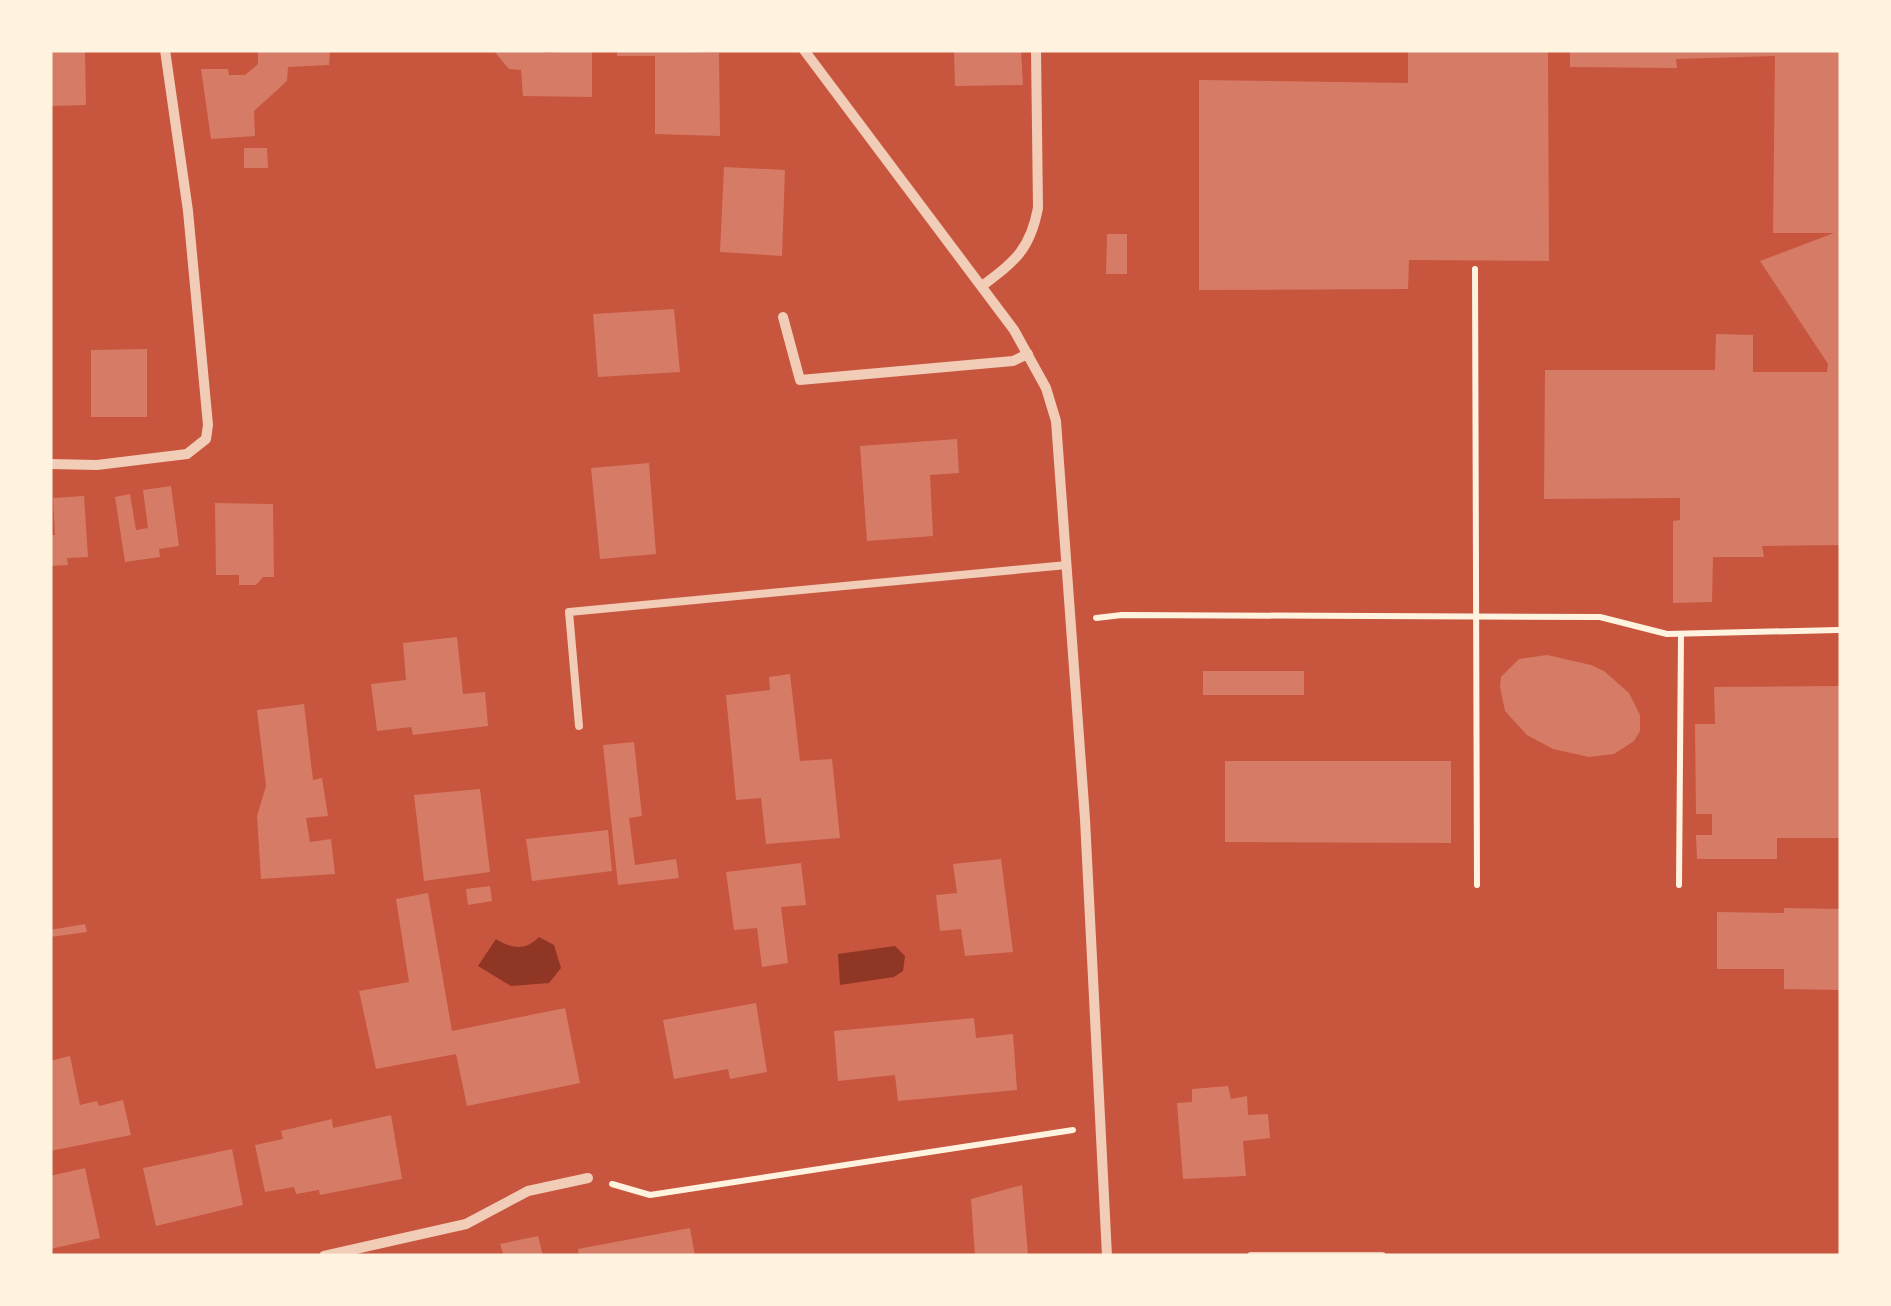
<svg xmlns="http://www.w3.org/2000/svg" width="1891" height="1306" viewBox="0 0 1891 1306" font-family="Mulish,sans-serif">
<style>
.water{fill:#8f3625}
.building{fill:#d67c66}
.lines{fill:none;stroke-linecap:round;stroke-linejoin:round}
.path{stroke:#fff3e0;stroke-width:6}
.service{stroke:#f1ccb7;stroke-width:8}
.minor{stroke:#f1ccb7;stroke-width:10}
</style>
<rect width="100%" height="100%" fill="#c8553d"/>
<g class="water">
<path d="M539 937 554 945 561 968 549 983 511 986 478 966 496 939C512 949 525 951 539 937Z"/>
<polygon points="895,946 905,956 903,971 894,977 840,985 838,954"/>
</g>
<g class="building">
<polygon points="50,50 85,50 86,105 50,106"/>
<polygon points="258,50 330,50 329,65 288,67 287,81 254,111 255,136 211,139 201,69 228,69 229,75 245,75 258,64"/>
<polygon points="493,50 544,50 544,53 592,50 592,97 523,96 521,70 509,69"/>
<polygon points="617,50 719,53 720,136 655,134 655,56 617,56"/>
<polygon points="954,50 1021,50 1023,85 955,86"/>
<polygon points="1408,50 1548,50 1549,261 1409,260 1408,289 1199,290 1199,80 1408,83"/>
<polygon points="1570,50 1841,50 1841,545 1762,546 1764,557 1713,557 1712,602 1673,603 1673,521 1680,520 1680,498 1544,499 1545,370 1715,370 1716,334 1753,335 1753,372 1827,372 1828,364 1760,261 1834,233 1773,233 1775,56 1676,59 1677,68 1570,67"/>
<polygon points="244,148 267,148 268,168 244,168"/>
<polygon points="724,167 785,170 782,256 720,252"/>
<polygon points="1107,234 1127,234 1127,274 1106,274"/>
<polygon points="674,309 680,372 598,377 593,314"/>
<polygon points="147,349 147,417 91,417 91,350"/>
<polygon points="957,439 959,473 930,475 933,536 867,541 860,446"/>
<polygon points="649,463 656,554 600,559 591,468"/>
<polygon points="171,486 179,546 159,549 160,557 125,562 115,497 130,494 136,530 148,528 143,490"/>
<polygon points="84,496 88,557 67,558 68,565 50,566 50,535 55,535 53,498"/>
<polygon points="215,503 273,504 274,577 263,577 256,585 239,585 239,575 216,575"/>
<polygon points="457,637 463,694 485,692 488,726 413,735 411,727 377,731 371,684 406,680 403,643"/>
<polygon points="1547,655 1591,665 1604,671 1629,693 1640,715 1640,731 1634,741 1614,754 1589,757 1553,749 1527,735 1505,711 1500,687 1501,677 1519,659"/>
<rect x="1203" y="671" width="101" height="24"/>
<polygon points="790,674 800,761 832,759 840,838 766,844 761,798 736,800 726,695 770,690 769,677"/>
<polygon points="1841,686 1841,838 1777,838 1777,859 1697,859 1696,835 1712,835 1712,814 1696,814 1695,724 1715,724 1714,687"/>
<polygon points="304,704 313,780 322,778 328,816 306,818 310,842 331,839 335,874 261,879 257,816 266,786 257,710"/>
<polygon points="634,742 642,816 629,818 635,865 676,859 679,878 618,885 603,745"/>
<polygon points="1225,761 1451,761 1451,843 1225,842"/>
<polygon points="480,789 490,872 424,881 414,795"/>
<polygon points="608,830 612,871 532,881 526,839"/>
<polygon points="1001,859 1013,952 965,956 961,929 940,931 936,895 957,893 953,864"/>
<polygon points="801,863 806,905 781,907 788,963 762,967 757,928 734,930 726,872"/>
<polygon points="490,886 492,901 468,905 466,889"/>
<polygon points="428,893 452,1031 565,1008 580,1083 467,1106 456,1054 376,1069 359,991 409,982 396,899"/>
<polygon points="1784,908 1841,909 1841,990 1784,989 1784,969 1717,969 1717,912 1784,913"/>
<polygon points="85,924 87,932 50,937 50,930"/>
<polygon points="756,1003 767,1072 730,1079 728,1069 674,1079 663,1020"/>
<polygon points="974,1018 976,1038 1013,1034 1017,1090 898,1101 895,1075 838,1081 834,1031"/>
<polygon points="70,1056 80,1105 97,1101 99,1106 123,1100 131,1135 50,1151 50,1061"/>
<polygon points="1228,1086 1231,1099 1247,1096 1248,1115 1268,1114 1270,1138 1243,1141 1246,1176 1183,1179 1177,1103 1192,1102 1192,1089"/>
<polygon points="391,1115 402,1179 320,1195 319,1190 296,1194 294,1187 265,1192 255,1145 283,1139 281,1131 332,1119 333,1128"/>
<polygon points="232,1149 243,1205 156,1226 143,1168"/>
<polygon points="85,1168 100,1238 50,1249 50,1176"/>
<polygon points="1022,1185 1028,1255 975,1256 971,1199"/>
<polygon points="690,1228 695,1256 579,1256 578,1249"/>
<polygon points="538,1236 543,1256 504,1256 500,1244"/>
</g>
<g class="lines">
<g class="path">
<polyline points="1475,269 1477,885"/>
<polyline points="1096,618 1122,615 1600,617 1667,634 1838,630"/>
<polyline points="1679,885 1681,635"/>
<polyline points="612,1184 650,1195 1073,1130"/>
</g>
<g class="service">
<polyline points="579,726 569,612 1067,565"/>
<polyline points="1251,1256 1382,1256"/>
</g>
<g class="minor">
<polyline points="804,50 1014,330 1046,388 1056,421 1085,819 1107,1256"/>
<path d="M982 286C1015 261 1030 250 1038 208L1036 50"/>
<polyline points="783,317 800,380 1013,361 1028,354"/>
<polyline points="50,464 97,465 187,454 206,439 208,425 188,211 165,50"/>
<polyline points="324,1256 466,1224 528,1191 588,1178"/>
</g>
</g>
<rect width="1891" height="1306" fill="none" stroke="#fff3e0" stroke-width="105"/>
</svg>
